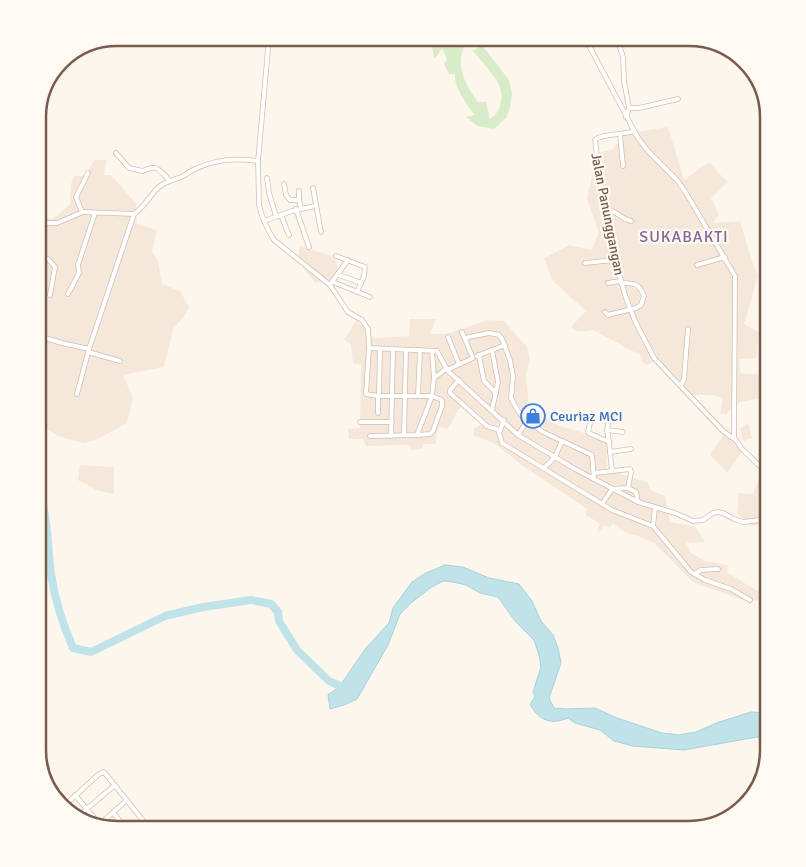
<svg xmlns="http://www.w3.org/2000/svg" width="806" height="867" viewBox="0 0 806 867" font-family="Signika,sans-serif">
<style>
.residential{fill:#f5e8da}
.green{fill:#d8ecc9}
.water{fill:#bfe3e8;stroke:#a5d3da}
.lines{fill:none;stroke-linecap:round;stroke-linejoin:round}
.river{stroke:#bfe3e8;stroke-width:8}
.street-casing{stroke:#d1beb0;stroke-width:5.5}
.street{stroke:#fff;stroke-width:4}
.labels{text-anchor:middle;stroke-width:4.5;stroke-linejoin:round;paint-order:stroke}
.street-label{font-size:14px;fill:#7a5c4d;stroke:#fffaf3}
.shop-label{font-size:14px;fill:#366cbe;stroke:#fffaf3;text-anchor:start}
.quarter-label{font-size:16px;letter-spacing:1px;fill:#846695;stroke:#fffaf3}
.rim{fill:none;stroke:#7a5c4d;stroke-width:2.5}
</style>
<rect width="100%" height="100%" fill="#fdf6ec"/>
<g class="residential">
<polygon points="668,127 684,180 709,162 727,182 711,198 719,215 712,223 740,221 751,258 758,276 744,324 759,332 756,358 739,359 740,373 767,375 766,397 740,402 726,414 720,414 723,398 712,395 693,395 671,371 654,362 646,365 641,360 640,355 593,330 578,332 571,327 586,311 552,280 544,258 569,245 591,250 599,233 587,199 597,153 613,149 623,134"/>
<polygon points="94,160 106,160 104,175 111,175 136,204 137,224 157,230 152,251 158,261 162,284 180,291 189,307 184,316 173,329 164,367 123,375 133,398 127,423 96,440 83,443 61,437 38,424 38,216 53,219 70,204 71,184 74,176 85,176"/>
<polygon points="300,246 335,257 340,278 315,283 297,260"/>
<polygon points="410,319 436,319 430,334 447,334 488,320 504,321 527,347 530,360 526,374 529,408 559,426 606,439 607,470 647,482 651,490 665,496 670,522 695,527 705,542 686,543 691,553 705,561 728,565 727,572 762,594 757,601 741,599 694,583 654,543 638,536 626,533 613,524 610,527 604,525 599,533 597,529 600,524 585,514 587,509 523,466 494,443 473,435 474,429 481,424 461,405 447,430 440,426 436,435 436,444 423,444 422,449 412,450 408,445 366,446 363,439 349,439 348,429 360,428 361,365 353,363 351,344 344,340 356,320 375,338 409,336"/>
<polygon points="748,423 752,438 743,441 740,429"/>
<polygon points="724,435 743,451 727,472 710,455"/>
<polygon points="80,465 114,467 114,494 97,490 78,480"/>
<polygon points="761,474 768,474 768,523 751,526 737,513 739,493 753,494"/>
</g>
<path class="green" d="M421 38H461L465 44C455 66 465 85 478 102H486L490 119C501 113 505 95 498 83 492 72 481 61 473 51L482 45 509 80 512 93 510 108 506 118 494 129 478 126 466 117 475 115C467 105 454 88 455 74H449L444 64 447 59 442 48 436 57 434 58 431 41 423 43 420 39Z"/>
<path class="water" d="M445 565 463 567 489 578 519 584 532 601 541 621 553 635 558 648 561 663 549 698 554 708 566 709 595 708 617 718 662 733 679 735 696 732 719 722 751 712 768 713V738L757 737 684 750 633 746 614 741 600 730 575 723 568 718C551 725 539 721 530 704L535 697 533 692 541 667 539 655 534 640 515 621 498 597 480 593 466 585 453 582 443 581 430 588 411 603 400 614 388 645 357 699 344 705 330 709 328 695 339 687 366 648 389 623 393 608 412 582 426 573Z"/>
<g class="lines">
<path class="river" d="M38 487C47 509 48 550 51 574 55 600 63 625 73 648L91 652 165 616 203 607 251 600 271 604 278 612 279 621 297 650 329 681 347 689"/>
<g class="street-casing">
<g id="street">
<path d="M269 38 258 161 259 205C262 218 267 229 274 240L330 285 348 312 362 320 368 329 369 348 437 351 447 370 518 435 575 469 638 502 675 513 693 521 703 520 713 513 718 512 723 513 734 519 743 522 768 519"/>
<polyline points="585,38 638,138 648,151 677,180 686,193 735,276 734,437 742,449 768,474"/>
<polyline points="617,38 623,57 624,81 629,108 626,117"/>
<polyline points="629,108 639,108 678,99"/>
<path d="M634 131C624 135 600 134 595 140L599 174 610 243 626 298 635 321 654 358 723 431 734 439"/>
<polyline points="620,135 623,166"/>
<path d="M116 153 129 168 143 171C157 164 159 169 169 180"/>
<polyline points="267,178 269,193 276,216"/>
<polyline points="284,184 286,195 290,200 299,200 301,208"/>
<polyline points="313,188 321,232"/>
<polyline points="299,191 299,200"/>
<polyline points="296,209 309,247"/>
<path d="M605 209C617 210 619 218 631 221"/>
<polyline points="82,212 76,197 88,173"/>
<polyline points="281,215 289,235"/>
<polyline points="264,221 292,211 315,206"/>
<path d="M38 223H57L83 212 134 214C146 206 150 194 160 186 167 181 174 180 181 177 186 175 190 171 195 169 217 159 234 158 258 161"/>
<polyline points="38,255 48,259 55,267 50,295"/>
<polyline points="38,256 45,224"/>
<polyline points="336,256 365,267 364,276 357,292"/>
<polyline points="585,263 614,260"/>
<polyline points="697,265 725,257"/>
<polyline points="339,275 361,283"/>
<polyline points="333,282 370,297"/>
<polyline points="331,283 348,260"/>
<polyline points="608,283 620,281"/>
<polyline points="68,294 79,273 78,265 95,213"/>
<path d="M605 312 608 315 636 308 641 305 644 296C639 283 634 283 621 283"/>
<polyline points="38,323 42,330 42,337 62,343 89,349"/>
<polyline points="448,337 459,364"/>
<polyline points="465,339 469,337 489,333 499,335 502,339 510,360 513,376 511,398 518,411 527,421 543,432 592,455 594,479"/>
<polyline points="369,348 366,394 378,396 432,396 434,378 432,351"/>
<polyline points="88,352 120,361"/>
<polyline points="38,353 42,337"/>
<polyline points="479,355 484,381 496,393"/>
<polyline points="477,356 505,345"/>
<polyline points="447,370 473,358 462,332"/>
<polyline points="434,378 447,368"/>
<polyline points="459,380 450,390 450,393 487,426 499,430"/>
<polyline points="681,385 684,379 688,329"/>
<polyline points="77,394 89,349 134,214"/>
<polyline points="379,395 380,350"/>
<polyline points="378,396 378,413"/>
<polyline points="418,396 420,350"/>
<polyline points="492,410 498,382 492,350"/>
<polyline points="592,414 588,432 591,434 609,442 612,471"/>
<polyline points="504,420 499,433 502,443 612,510 653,526 691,572 705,580 731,589 750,600"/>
<polyline points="360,422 392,422"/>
<polyline points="607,430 623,432"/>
<polyline points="404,435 406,350"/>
<polyline points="518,435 527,421"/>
<polyline points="370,436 417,435 432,396 442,400 442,406 433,431 430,434 417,435"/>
<polyline points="391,436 393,350"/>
<polyline points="609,442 607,430 610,414"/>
<polyline points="610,452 631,449"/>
<polyline points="544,468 555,457 562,441"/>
<polyline points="595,473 630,469 631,472 628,488"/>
<polyline points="602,504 612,489 628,488 636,492 638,502"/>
<polyline points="653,526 655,508"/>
<polyline points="695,574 701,570 718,569"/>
<polyline points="75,795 101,826"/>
<polyline points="64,806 99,774 104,772 150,829"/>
<polyline points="113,813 127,829"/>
<polyline points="77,817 115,785"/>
<polyline points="100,824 127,800"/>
</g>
</g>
<use href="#street" class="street"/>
</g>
<defs>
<g id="shop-ring" transform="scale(1.25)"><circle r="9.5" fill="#fffaf3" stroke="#3f7fe0" stroke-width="1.5"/><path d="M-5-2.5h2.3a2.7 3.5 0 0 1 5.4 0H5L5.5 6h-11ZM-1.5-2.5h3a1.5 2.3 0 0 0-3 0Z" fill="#3f7fe0"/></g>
</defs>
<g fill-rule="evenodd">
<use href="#shop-ring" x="533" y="416"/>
</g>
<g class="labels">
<g class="street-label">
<text transform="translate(608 214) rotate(79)" y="5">Jalan Panunggangan</text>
</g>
<g class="shop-label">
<text x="550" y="421">Ceuriaz MCI</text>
</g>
<g class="quarter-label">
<text x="684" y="242">SUKABAKTI</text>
</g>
</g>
<path d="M0 0H806V867H0ZM117 46H689A71 71 0 0 1 760 117V750A71 71 0 0 1 689 821H117A71 71 0 0 1 46 750V117A71 71 0 0 1 117 46Z" fill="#fffaf3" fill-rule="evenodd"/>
<path class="rim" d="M117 46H689A71 71 0 0 1 760 117V750A71 71 0 0 1 689 821H117A71 71 0 0 1 46 750V117A71 71 0 0 1 117 46Z"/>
</svg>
